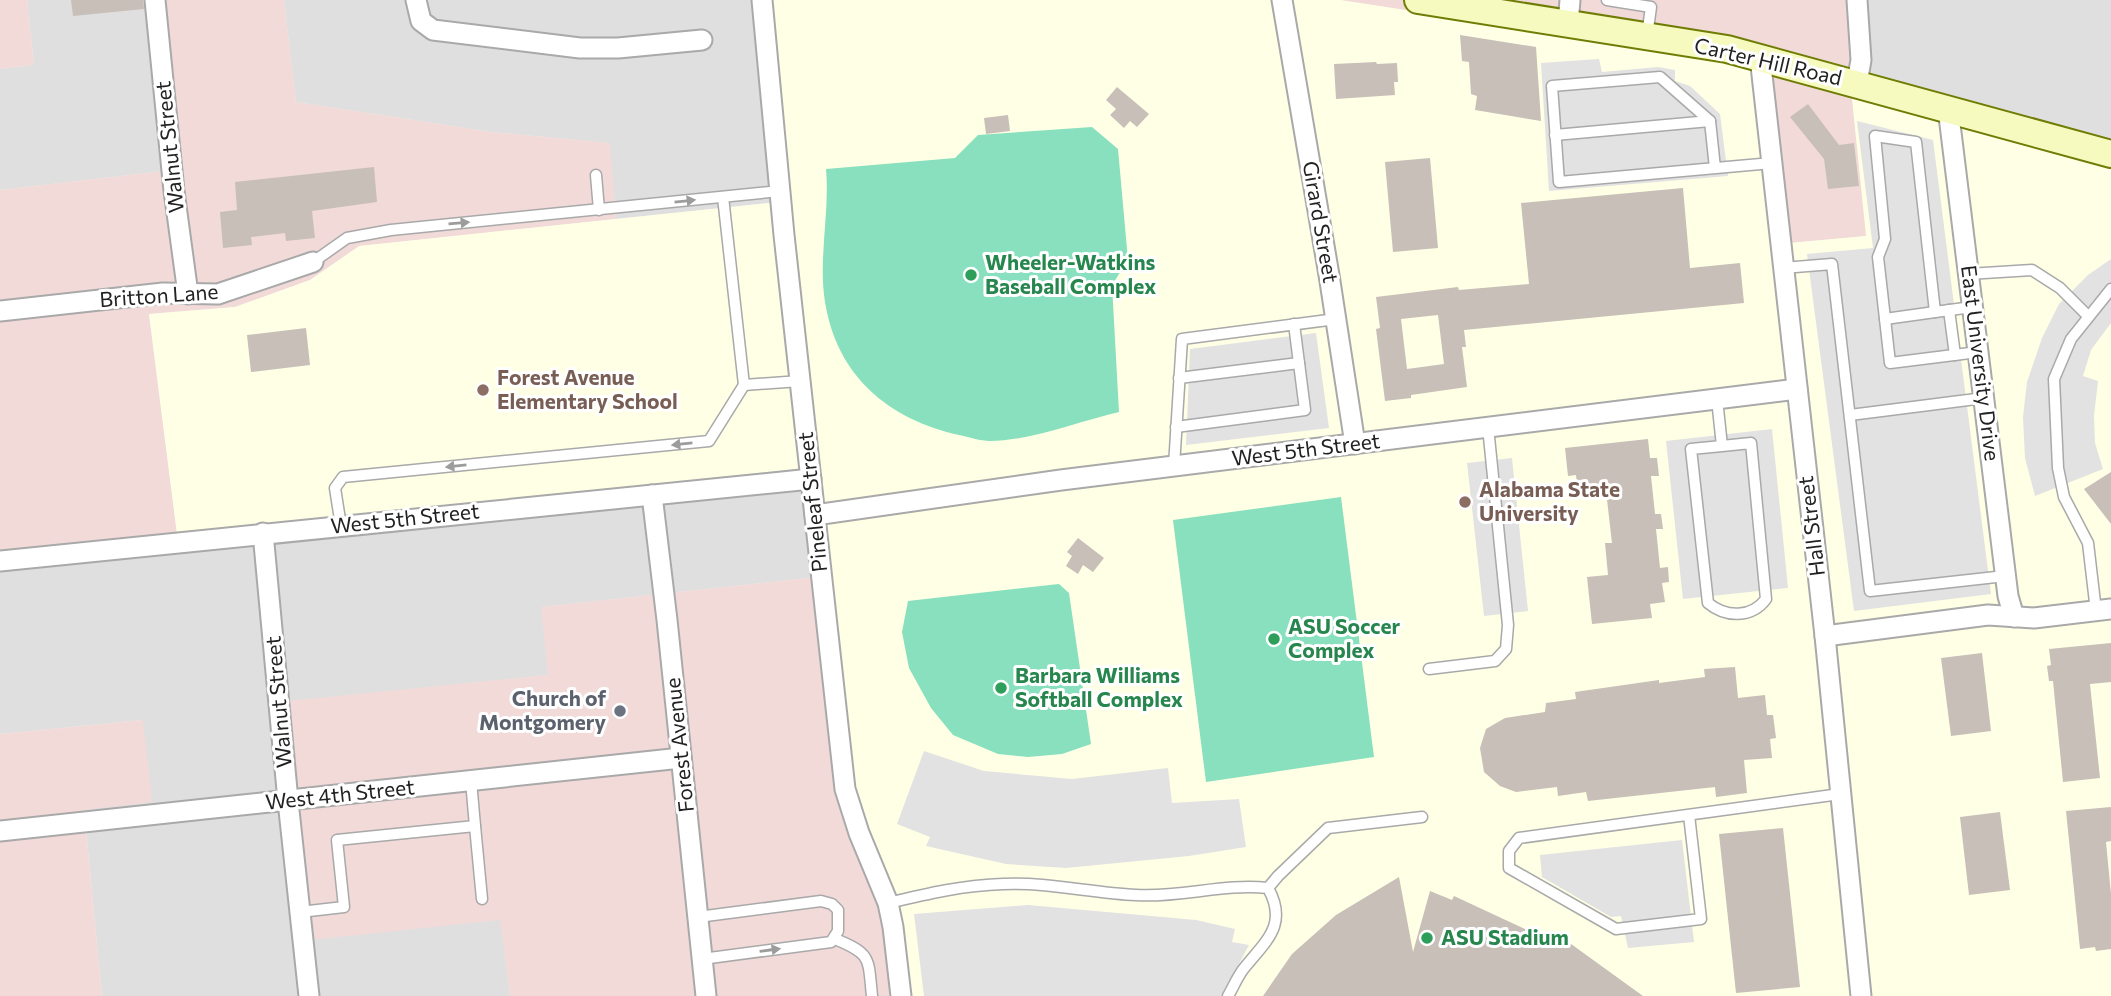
<svg xmlns="http://www.w3.org/2000/svg" width="2111" height="996" viewBox="0 0 2111 996" font-family="Commissioner,sans-serif">
<style>
.residential{fill:#e0dfdf}
.commercial{fill:#f2dad9}
.education{fill:#ffffe5}
.pitch{fill:#88e0be}
.parking{fill:#e2e2e2}
.building{fill:#c7bfb8;fill-rule:evenodd}
.lines{fill:none;stroke-linecap:round;stroke-linejoin:round}
.service-casing{stroke:#a9a9a9;stroke-width:13}
.minor-casing{stroke:#a9a9a9;stroke-width:23}
.secondary-casing{stroke:#707d05;stroke-width:30}
.service{stroke:#fff;stroke-width:10}
.minor{stroke:#fff;stroke-width:19}
.secondary{stroke:#f7fabf;stroke-width:26}
.oneway{fill:#9c9c9c}
.leisure-dot{fill:#2e9e5b;stroke:#fff;stroke-width:2.5}
.education-dot{fill:#8d6e63;stroke:#fff;stroke-width:2.5}
.worship-dot{fill:#6b7280;stroke:#fff;stroke-width:2.5}
.labels{text-anchor:middle;stroke-width:6;stroke-linejoin:round;paint-order:stroke}
.street-label{font-size:21px;fill:#222;stroke:#fff}
.leisure-label{font-size:21px;font-weight:bold;fill:#27864d;stroke:#fff;text-anchor:start}
.education-label{font-size:21px;font-weight:bold;fill:#785e54;stroke:#fff;text-anchor:start}
.worship-label{font-size:21px;font-weight:bold;fill:#5b616d;stroke:#fff;text-anchor:end}
</style>
<rect width="100%" height="100%" fill="#f2efe9"/>
<g class="residential">
<polygon points="27,0 145,0 164,171 0,190 0,69 34,65"/>
<polygon points="284,0 769,0 788,201 616,219 609,143 491,132 296,102"/>
<polygon points="1846,0 2111,0 2111,162 1851,89"/>
<polygon points="815,467 827,576 542,607 549,675 288,702 501,920 510,996 102,996 84,809 142,720 0,734 0,552"/>
</g>
<g class="commercial">
<polygon points="0,0 27,0 34,65 0,69"/>
<polygon points="145,0 284,0 296,102 491,132 610,143 616,219 360,246 310,280 235,307 149,314 177,534 0,552 0,190 164,171"/>
<polygon points="1340,0 1846,0 1851,89 1867,236 1789,243 1772,66"/>
<polygon points="827,576 906,996 510,996 500,920 310,940 288,701 548,675 541,607"/>
<polygon points="143,720 152,802 84,810 102,996 0,996 0,734"/>
</g>
<polygon class="education" points="769,0 1340,0 1772,66 1790,243 1866,236 1851,89 2111,162 2111,996 906,996 853,792 815,467 177,534 149,314 235,307 310,280 359,246 787,201"/>
<g class="pitch">
<path d="M1092 127 1118 149 1128 260 1112 285 1119 412C1080 421 1030 441 990 441 980 441 969 437 959 435 888 419 837 376 825 302 818 258 830 213 826 169L955 158 978 135Z"/>
<polygon points="1341,497 1374,757 1206,782 1173,520"/>
<polygon points="1059,584 1069,593 1091,744 1062,754 1028,757 998,754 953,735 931,708 909,668 902,632 908,601"/>
</g>
<g class="parking">
<polygon points="1599,59 1602,72 1658,67 1675,70 1675,81 1690,86 1720,114 1728,176 1549,191 1541,63"/>
<polygon points="1857,121 1933,140 1991,594 1854,611 1807,254 1873,248"/>
<polygon points="2111,259 2111,323 2091,350 2083,376 2098,381 2094,416 2095,443 2103,469 2035,496 2025,458 2023,417 2027,382 2042,338 2059,304 2088,275"/>
<polygon points="1316,333 1329,428 1186,445 1190,349"/>
<polygon points="1772,429 1788,588 1683,599 1666,441"/>
<polygon points="1512,458 1528,611 1484,616 1467,463"/>
<polygon points="924,751 984,771 1072,779 1168,768 1172,803 1239,799 1246,847 1189,856 1066,868 1006,864 926,846 930,837 897,824"/>
<polygon points="1682,840 1694,942 1628,948 1621,916 1611,917 1542,877 1540,855"/>
<polygon points="1028,905 1196,920 1235,929 1232,942 1249,945 1222,996 924,996 914,914"/>
</g>
<g class="building">
<polygon points="71,0 143,0 144,9 73,16"/>
<polygon points="1460,35 1536,47 1541,121 1475,110 1477,96 1471,94 1469,62 1462,61"/>
<polygon points="1376,62 1377,64 1397,63 1398,82 1394,82 1395,95 1336,99 1334,64"/>
<polygon points="1117,87 1149,114 1137,127 1130,121 1124,128 1110,115 1116,109 1106,100"/>
<polygon points="1808,104 1839,145 1854,143 1859,186 1828,189 1824,159 1790,117"/>
<polygon points="1008,115 1010,131 986,134 984,118"/>
<polygon points="1430,158 1438,248 1393,252 1385,162"/>
<polygon points="374,167 377,202 312,211 315,238 286,241 285,233 251,237 252,245 223,248 220,212 237,210 235,182"/>
<path d="M1683 188 1690 268 1740 263 1744 303 1464 330 1466 347H1462L1467 387 1411 395V398L1385 401 1376 329 1380 328 1376 297 1458 287 1459 290 1529 284 1521 203ZM1438 315 1444 364 1407 369 1401 319Z"/>
<polygon points="306,328 310,365 251,372 247,335"/>
<polygon points="1648,439 1650,458 1657,458 1659,476 1651,476 1655,514 1661,514 1663,529 1656,529 1660,568 1668,567 1669,582 1662,583 1665,602 1650,604 1652,618 1592,624 1587,577 1608,575 1605,543 1612,543 1606,491 1578,494 1576,475 1568,476 1565,448"/>
<polygon points="2111,472 2111,524 2084,489"/>
<polygon points="1078,538 1104,558 1093,572 1083,565 1078,574 1066,566 1072,556 1067,552"/>
<polygon points="2111,643 2111,682 2090,684 2100,778 2063,782 2053,681 2049,681 2047,666 2051,665 2049,649"/>
<polygon points="1982,653 1991,731 1951,736 1941,658"/>
<polygon points="1735,667 1738,698 1765,695 1767,715 1773,715 1776,738 1770,739 1772,758 1744,760 1747,793 1716,797 1715,787 1588,801 1586,792 1558,796 1557,787 1516,792 1500,786 1484,772 1480,748 1486,729 1505,718 1545,712 1546,703 1576,699 1575,692 1659,680 1659,683 1705,677 1704,669"/>
<polygon points="2111,807 2111,841 2106,842 2111,894 2111,949 2096,951 2095,947 2080,949 2066,811"/>
<polygon points="2000,812 2010,890 1969,895 1960,817"/>
<polygon points="1783,828 1800,987 1736,993 1719,834"/>
<polygon points="1399,877 1413,952 1430,891 1452,900 1454,896 1555,943 1560,936 1643,996 1263,996 1292,954 1336,915"/>
</g>
<g class="lines">
<g class="service-casing">
<g id="service">
<polyline points="1607,0 1651,7 1647,36"/>
<polyline points="1555,135 1710,121"/>
<polyline points="1715,168 1710,121 1660,77 1552,86 1559,182 1772,163"/>
<polyline points="596,175 599,210"/>
<polyline points="313,262 347,238 391,230 780,191"/>
<polyline points="1783,268 1832,264 1870,591 2005,576"/>
<polyline points="1968,274 2032,270 2060,288 2088,316"/>
<polyline points="1972,307 1935,312 1916,142 1875,136 1885,239 1878,257 1890,363 1978,352"/>
<polyline points="1949,310 1955,355"/>
<polyline points="1885,319 1935,312"/>
<polyline points="1179,378 1299,363"/>
<polyline points="744,385 800,381"/>
<path d="M1717 399 1722 446 1691 449 1708 603C1726 618 1752 618 1766 599L1751 443 1722 446"/>
<polyline points="1850,415 1984,398"/>
<polyline points="1176,427 1305,410 1294,324"/>
<polyline points="1174,466 1182,339 1336,319"/>
<polyline points="341,526 335,488 343,477 709,441 744,385 723,197"/>
<polyline points="2096,611 2088,543 2064,497 2058,468 2054,379 2071,339 2111,289"/>
<polyline points="1429,669 1495,661 1506,649 1508,625 1488,427"/>
<polyline points="1689,815 1701,919 1616,929 1509,868 1509,851 1519,838 1840,794"/>
<polyline points="475,826 482,899"/>
<polyline points="1268,888 1278,876 1328,828 1422,817"/>
<path d="M888 903C926 894 964 885 1003 884 1048 882 1091 893 1136 895 1180 898 1224 883 1268 888 1288 924 1267 940 1245 967 1238 975 1234 986 1228 996"/>
<polyline points="300,912 344,907 337,840 475,826 471,781"/>
<polyline points="698,917 821,901 832,904 838,910 838,931 831,942 702,959"/>
<path d="M835 939C872 954 868 958 872 996"/>
</g>
</g>
<g class="minor-casing">
<g id="minor">
<polyline points="155,0 174,191 188,294"/>
<polyline points="416,0 421,21 433,30 580,48 618,48 702,40"/>
<polyline points="762,0 784,235 845,789 859,833 888,903 893,927 901,996"/>
<polyline points="1282,0 1329,275 1355,444"/>
<polyline points="1857,0 1861,60 1857,83"/>
<polyline points="1568,24 1570,0"/>
<polyline points="1760,57 1825,636 1861,996"/>
<polyline points="1948,108 2008,596 2014,617"/>
<polyline points="0,311 163,293 218,294 313,262"/>
<polyline points="652,495 667,620 706,996"/>
<polyline points="815,515 1061,480 1797,389"/>
<polyline points="263,533 288,801 309,996"/>
<polyline points="0,561 811,479"/>
<polyline points="1825,636 1988,615 2034,618 2111,609"/>
<polyline points="0,831 681,758"/>
</g>
</g>
<g class="secondary-casing">
<polyline id="secondary" points="1418,0 1727,49 2111,154"/>
</g>
<use href="#service" class="service"/>
<use href="#minor" class="minor"/>
<use href="#secondary" class="secondary"/>
</g>
<defs><path id="oneway-solid" d="M-6-.8H1V-3.2L6.5 0L1 3.2V.8H-6Z" transform="scale(1.75)"/></defs>
<g class="oneway">
<use href="#oneway-solid" transform="translate(685 201) rotate(-6)"/>
<use href="#oneway-solid" transform="translate(459 223) rotate(-5)"/>
<use href="#oneway-solid" transform="translate(682 444) rotate(174)"/>
<use href="#oneway-solid" transform="translate(456 466) rotate(174)"/>
<use href="#oneway-solid" transform="translate(770 950) rotate(-8)"/>
</g>
<g class="leisure-dot">
<circle cx="971" cy="275" r="7"/>
<circle cx="1274" cy="639" r="7"/>
<circle cx="1001" cy="688" r="7"/>
<circle cx="1427" cy="938" r="7"/>
</g>
<g class="education-dot">
<circle cx="483" cy="390" r="7"/>
<circle cx="1465" cy="502" r="7"/>
</g>
<circle class="worship-dot" cx="620" cy="711" r="7"/>
<g class="labels">
<g class="street-label">
<text transform="translate(1768 62) rotate(13)" y="7">Carter Hill Road</text>
<text transform="translate(170 147) rotate(-96)" y="7">Walnut Street</text>
<text transform="translate(1320 222) rotate(80)" y="7">Girard Street</text>
<text transform="translate(159 296) rotate(-4)" y="7">Britton Lane</text>
<text transform="translate(1980 363) rotate(83)" y="7">East University Drive</text>
<text transform="translate(1306 450) rotate(-7)" y="7">West 5th Street</text>
<text transform="translate(813 502) rotate(-96)" y="7">Pineleaf Street</text>
<text transform="translate(405 519) rotate(-6)" y="7">West 5th Street</text>
<text transform="translate(1812 526) rotate(-97)" y="7">Hall Street</text>
<text transform="translate(279 702) rotate(-95)" y="7">Walnut Street</text>
<text transform="translate(680 745) rotate(-96)" y="7">Forest Avenue</text>
<text transform="translate(340 795) rotate(-6)" y="7">West 4th Street</text>
</g>
<g class="leisure-label">
<text x="985" y="270">Wheeler-Watkins<tspan x="985" dy="24">Baseball Complex</tspan></text>
<text x="1288" y="634">ASU Soccer<tspan x="1288" dy="24">Complex</tspan></text>
<text x="1015" y="683">Barbara Williams<tspan x="1015" dy="24">Softball Complex</tspan></text>
<text x="1441" y="945">ASU Stadium</text>
</g>
<g class="education-label">
<text x="497" y="385">Forest Avenue<tspan x="497" dy="24">Elementary School</tspan></text>
<text x="1479" y="497">Alabama State<tspan x="1479" dy="24">University</tspan></text>
</g>
<g class="worship-label">
<text x="606" y="706">Church of<tspan x="606" dy="24">Montgomery</tspan></text>
</g>
</g>
</svg>
